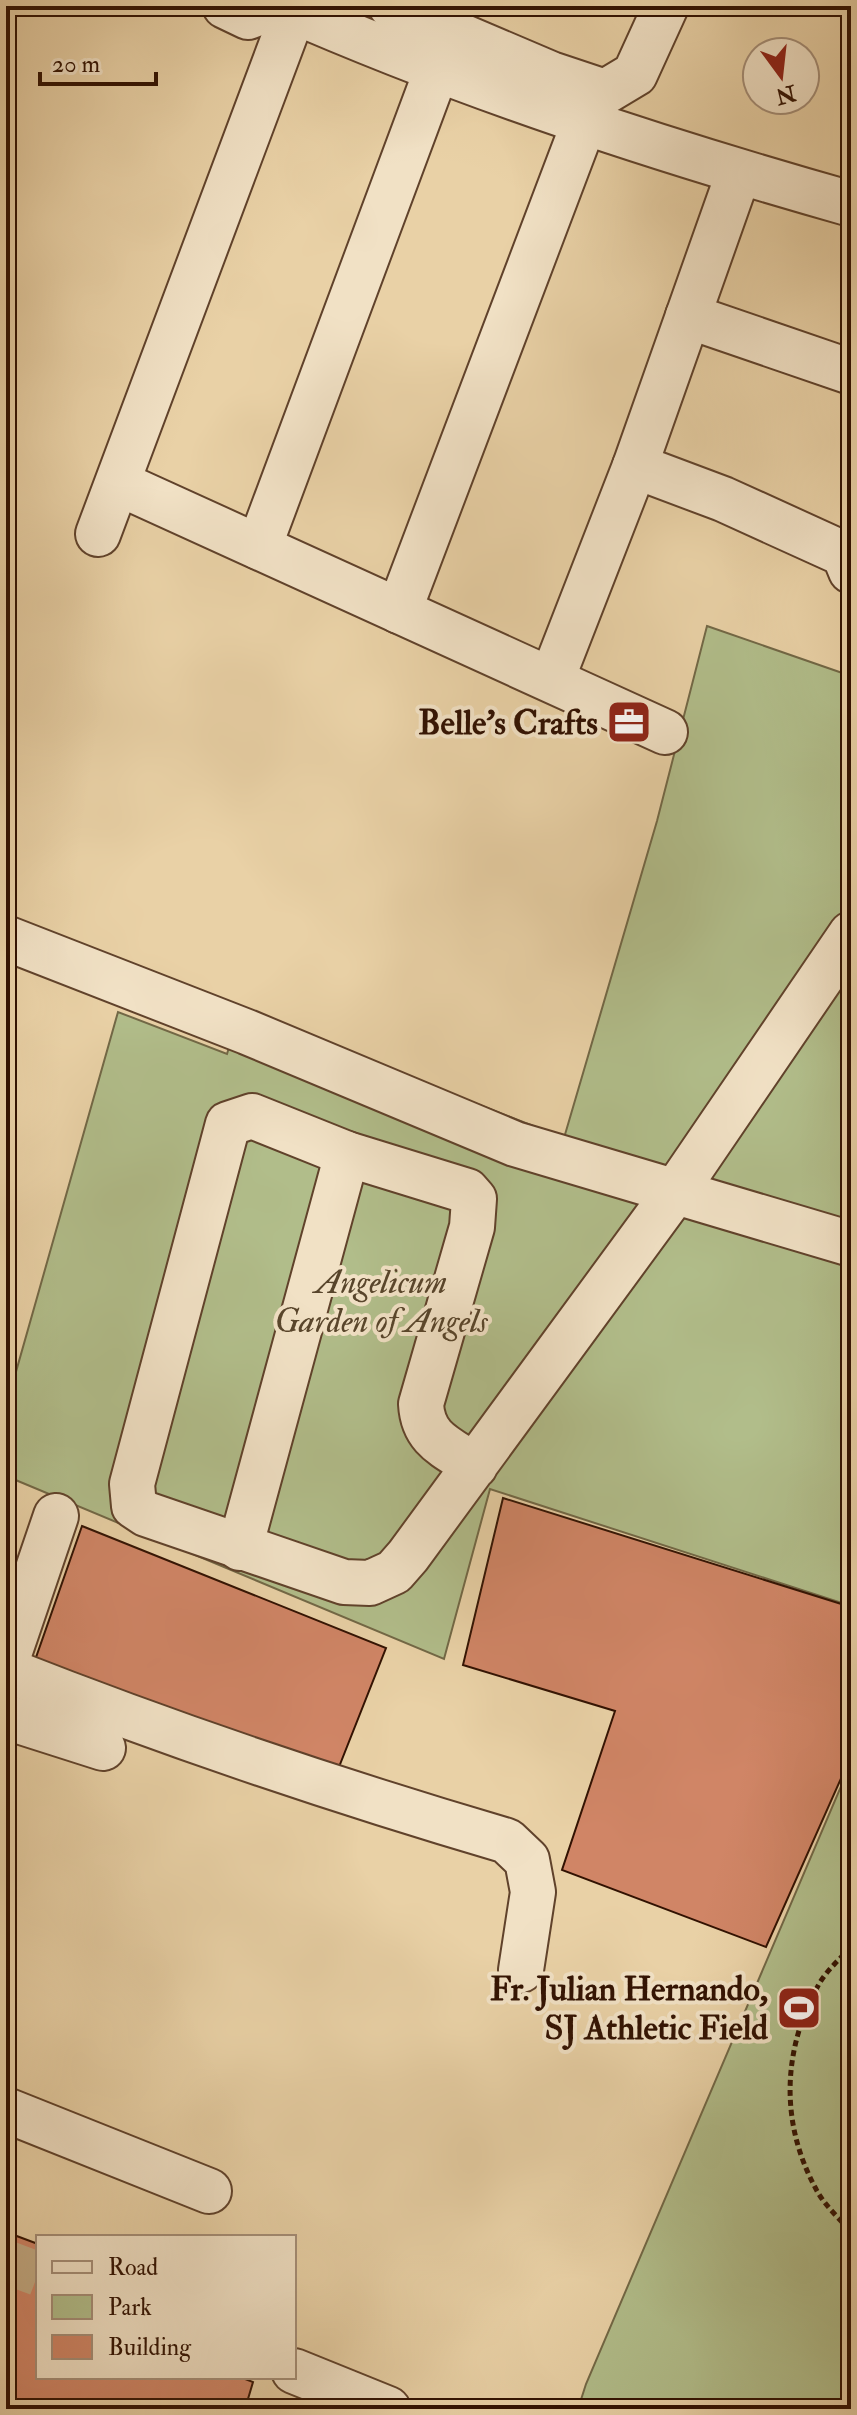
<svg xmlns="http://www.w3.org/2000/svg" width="857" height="2415" viewBox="0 0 857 2415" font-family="'IM FELL Double Pica',serif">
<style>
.green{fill:#b1bd8a;stroke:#726846;stroke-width:2}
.building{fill:#d08566;stroke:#321202;stroke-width:2}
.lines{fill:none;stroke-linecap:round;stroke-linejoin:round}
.minor-tunnel{stroke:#c4ab85;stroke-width:44;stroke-dasharray:44 22;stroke-linecap:butt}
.minor-casing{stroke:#60422b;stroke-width:48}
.path{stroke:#321202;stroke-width:5;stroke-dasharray:6 4;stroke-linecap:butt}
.minor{stroke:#f1e1c5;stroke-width:44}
.labels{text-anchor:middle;stroke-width:8;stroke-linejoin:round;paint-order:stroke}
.poi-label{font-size:34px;font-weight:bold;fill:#321202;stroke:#f1e1c5;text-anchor:end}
.park-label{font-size:34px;font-style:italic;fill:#58452b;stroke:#f1e1c5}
</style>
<rect width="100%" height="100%" fill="#e9d1a6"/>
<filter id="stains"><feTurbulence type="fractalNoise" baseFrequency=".0025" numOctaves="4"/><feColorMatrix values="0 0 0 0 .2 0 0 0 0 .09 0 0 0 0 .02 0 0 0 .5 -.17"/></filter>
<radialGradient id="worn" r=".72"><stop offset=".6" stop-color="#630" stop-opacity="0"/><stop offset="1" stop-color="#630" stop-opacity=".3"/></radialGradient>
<g class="green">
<polygon points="707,626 851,676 851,1606 490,1489 444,1659 6,1476 6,1407 118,1012 227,1054 240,1011 564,1138 657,821"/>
<polygon points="851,1763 851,2409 578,2409 586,2384"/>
</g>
<g class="building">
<polygon points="503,1498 851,1607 851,1756 766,1947 562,1870 615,1711 463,1665"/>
<polygon points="82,1526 386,1648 335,1777 33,1666"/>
<polygon points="6,2232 38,2244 38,2377 240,2377 253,2382 245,2409 6,2409"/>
</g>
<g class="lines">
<polyline class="minor-tunnel" points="6,2262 38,2274"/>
<g class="minor-casing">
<g id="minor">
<polyline points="225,6 248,17 277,6"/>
<path d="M282 6C467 87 657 149 851 204"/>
<polyline points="391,6 551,74 605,92 635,74 666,6"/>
<polyline points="688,316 851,372"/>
<polyline points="635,466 723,499 844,554 851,571"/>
<polyline points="118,483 665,732"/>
<polyline points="98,534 294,11"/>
<polyline points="259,547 436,72"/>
<polyline points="399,611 584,123"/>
<polyline points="552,679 635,466 739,172"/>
<polyline points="6,938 247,1032 515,1144 851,1244"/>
<path d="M475 1466C447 1447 423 1440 421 1404L472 1227 474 1199 467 1191 347 1154 252 1116 228 1124 132 1484 134 1506 146 1514 344 1582 370 1583 394 1572 408 1556 675 1192 851 934"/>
<polyline points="240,1548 347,1154"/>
<polyline points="6,1663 56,1516"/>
<path d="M6 1670C171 1735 337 1791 507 1841L527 1860 533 1892 521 1970"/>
<polyline points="6,1717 103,1748"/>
<polyline points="6,2110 209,2191"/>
<polyline points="294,2371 388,2409"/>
</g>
</g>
<path class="path" d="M851 1947C841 1958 827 1970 819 1984 782 2050 780 2123 816 2189 824 2205 840 2219 851 2232"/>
<use href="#minor" class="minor"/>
</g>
<defs>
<g id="office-square" transform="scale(2.3)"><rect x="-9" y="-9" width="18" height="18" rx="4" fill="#8f2418" stroke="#f1e1c5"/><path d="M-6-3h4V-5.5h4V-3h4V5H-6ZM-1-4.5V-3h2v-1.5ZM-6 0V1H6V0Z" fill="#fff"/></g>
<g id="stadium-square" transform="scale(2.3)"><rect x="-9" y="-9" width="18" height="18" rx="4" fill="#8f2418" stroke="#f1e1c5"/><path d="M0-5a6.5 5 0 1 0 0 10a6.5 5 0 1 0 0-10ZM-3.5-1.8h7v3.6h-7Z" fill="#fff"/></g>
</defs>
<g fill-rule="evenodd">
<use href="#office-square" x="629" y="722"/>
<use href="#stadium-square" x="799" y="2008"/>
</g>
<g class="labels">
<g class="poi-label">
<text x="598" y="734">Belle's Crafts</text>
<text x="768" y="2000">Fr. Julian Hernando,<tspan x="768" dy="39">SJ Athletic Field</tspan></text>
</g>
<g class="park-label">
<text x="381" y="1293">Angelicum<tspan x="381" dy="39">Garden of Angels</tspan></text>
</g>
</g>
<rect width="857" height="2415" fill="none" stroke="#e9d1a6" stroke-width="32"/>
<rect x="8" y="8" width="841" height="2399" fill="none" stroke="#321202" stroke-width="4"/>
<rect x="16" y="16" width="825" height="2383" fill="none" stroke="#321202" stroke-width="2"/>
<rect x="36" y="2235" width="260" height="144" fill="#f1e1c5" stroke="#a58e77" stroke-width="2"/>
<rect x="52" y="2261" width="40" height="12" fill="#f1e1c5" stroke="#a58e77" stroke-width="2"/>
<text x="108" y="2275" font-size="24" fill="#321202">Road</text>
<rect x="52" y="2295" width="40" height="24" fill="#b1bd8a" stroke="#a58e77" stroke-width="2"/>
<text x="108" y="2315" font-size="24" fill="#321202">Park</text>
<rect x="52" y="2335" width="40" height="24" fill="#d08566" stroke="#a58e77" stroke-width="2"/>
<text x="108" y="2355" font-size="24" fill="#321202">Building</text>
<g transform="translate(781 76) rotate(165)"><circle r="38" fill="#f1e1c5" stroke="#a58e77" stroke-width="2"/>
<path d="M0-6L14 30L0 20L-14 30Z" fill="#8f2418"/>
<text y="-12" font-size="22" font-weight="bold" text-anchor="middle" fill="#321202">N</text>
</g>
<path d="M40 72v12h116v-12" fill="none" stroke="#321202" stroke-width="4"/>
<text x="52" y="72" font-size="24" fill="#321202" stroke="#f1e1c5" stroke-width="6" paint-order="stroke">20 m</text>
<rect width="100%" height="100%" filter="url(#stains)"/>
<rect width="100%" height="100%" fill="url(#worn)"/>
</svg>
